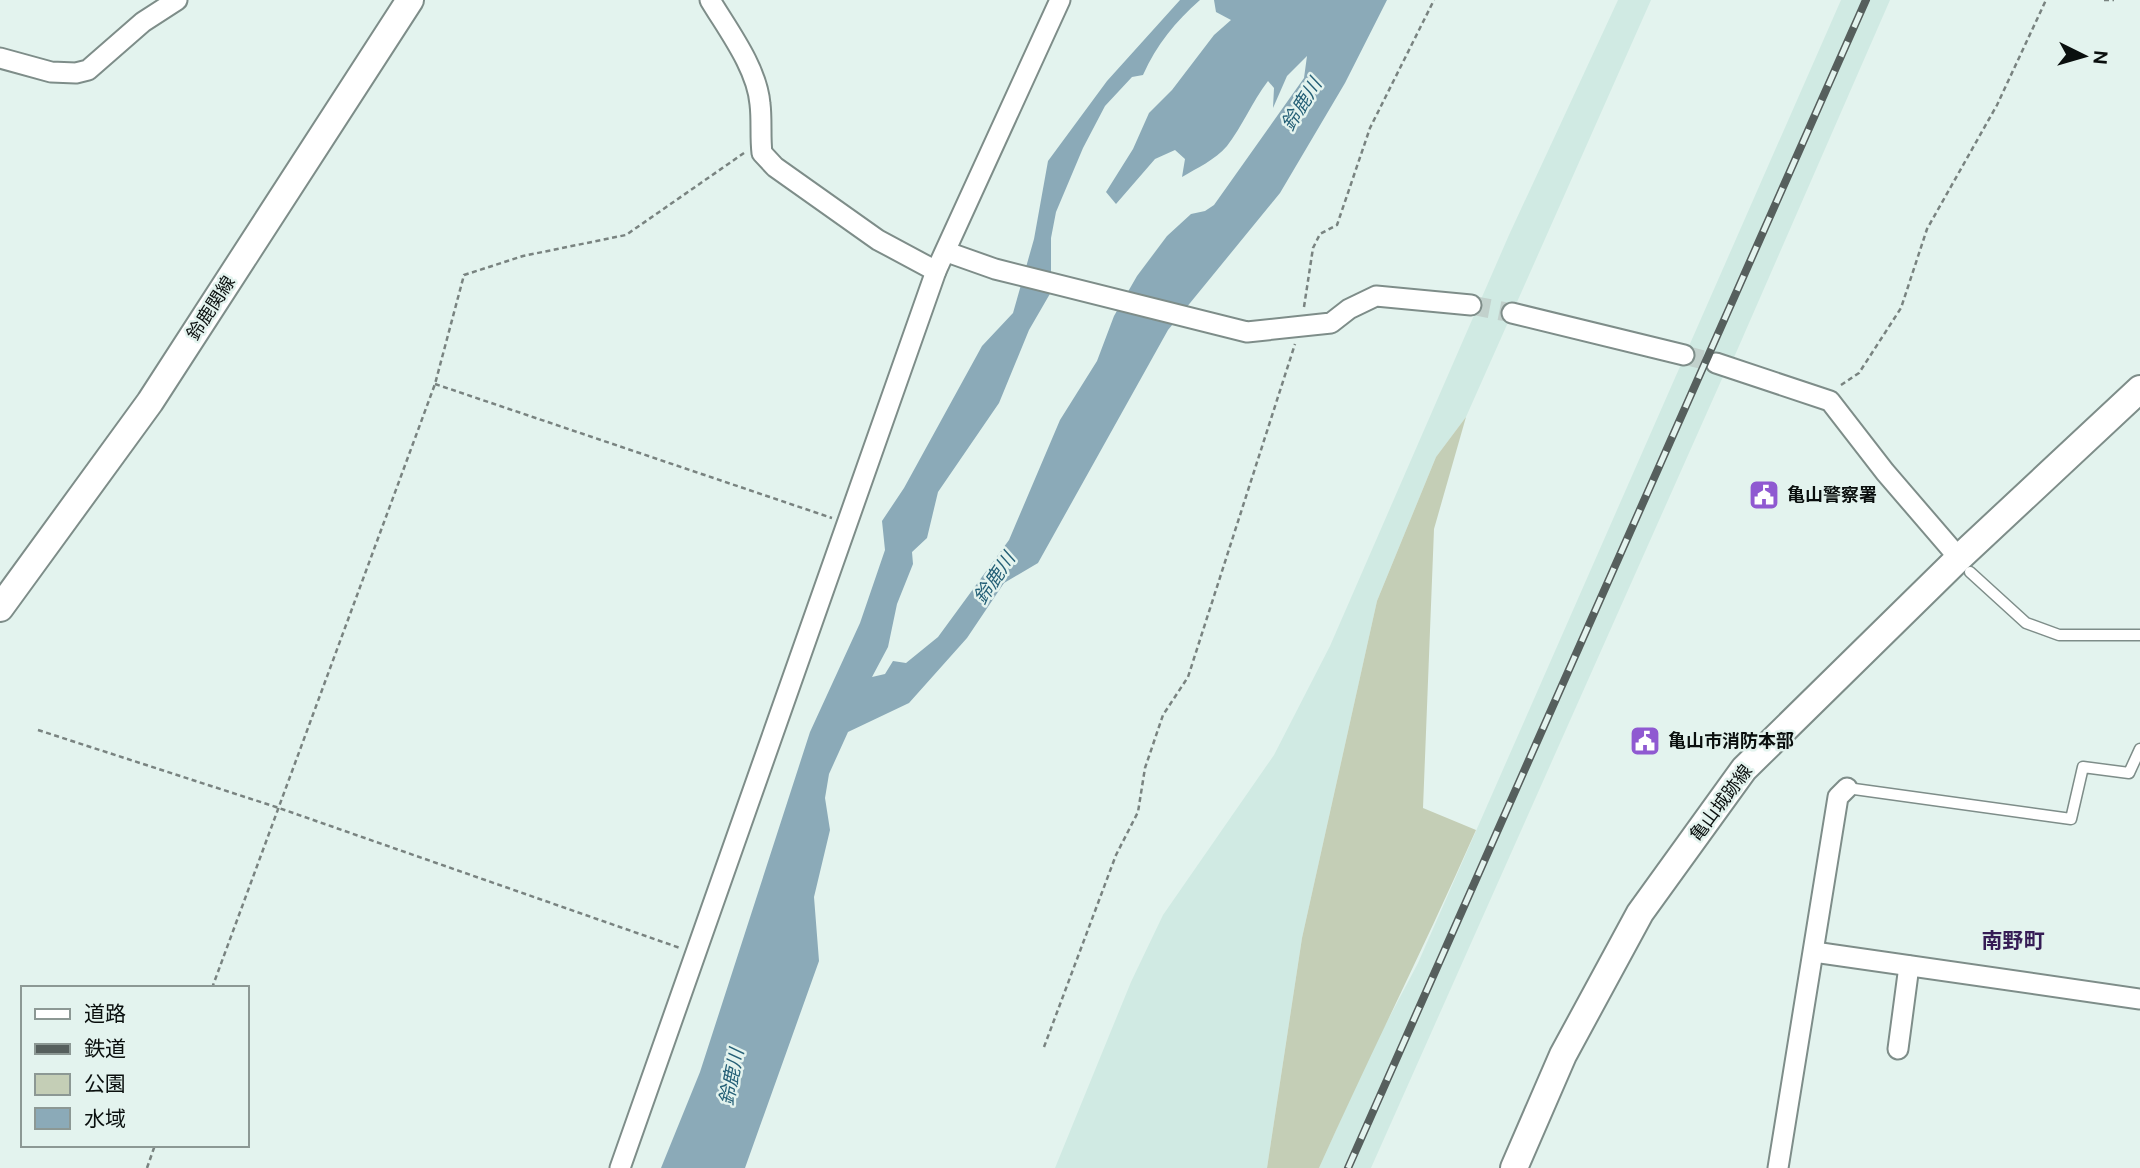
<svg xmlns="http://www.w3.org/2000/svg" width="2140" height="1168" viewBox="0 0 2140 1168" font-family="'DM Sans','Noto Sans JP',sans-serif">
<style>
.built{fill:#d0eae3}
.green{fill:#c4ceb6}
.water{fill:#8baab8}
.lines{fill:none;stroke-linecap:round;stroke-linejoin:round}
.street-tunnel{stroke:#c2d1cc;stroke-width:19;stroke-dasharray:19 10;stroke-linecap:butt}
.lane-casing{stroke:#7e8d89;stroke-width:13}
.street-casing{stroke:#7e8d89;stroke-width:23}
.secondary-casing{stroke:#7e8d89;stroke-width:30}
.path{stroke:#798380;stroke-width:2.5;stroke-dasharray:5 3.5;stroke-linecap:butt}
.lane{stroke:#fff;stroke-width:10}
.street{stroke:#fff;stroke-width:19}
.secondary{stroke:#fff;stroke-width:26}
.rail-casing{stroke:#565f5d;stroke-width:8}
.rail{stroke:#e3f3ee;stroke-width:5;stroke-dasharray:16;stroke-linecap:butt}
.labels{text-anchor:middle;stroke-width:5;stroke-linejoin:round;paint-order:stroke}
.street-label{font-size:18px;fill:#0a0f0e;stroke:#e3f3ee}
.poi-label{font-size:18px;font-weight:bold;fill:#0a0f0e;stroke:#e3f3ee;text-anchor:start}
.water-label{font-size:19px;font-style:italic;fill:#245f76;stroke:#e3f3ee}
.quarter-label{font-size:21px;font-weight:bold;fill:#361c55;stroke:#e3f3ee}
</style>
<rect width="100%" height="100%" fill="#e3f3ee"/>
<g class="built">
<polygon points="1618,0 1651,0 1466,417 1436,457 1377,601 1302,938 1267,1168 1055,1168 1131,982 1163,915 1274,755 1330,646 1509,235"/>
<polygon points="1841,0 1890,0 1732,362 1725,372 1371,1168 1319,1168 1371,1052 1418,963"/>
</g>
<path class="green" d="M1466 417 1434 529 1423 808 1476 830C1426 944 1370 1054 1319 1168H1267L1302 938 1377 601 1436 457Z"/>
<path class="water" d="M1180 0H1200C1175 22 1157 44 1143 75L1132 77 1105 106 1083 148 1056 212 1051 238V292L1029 330 999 403 938 492 927 538 912 552 913 564 897 604 888 647 872 677 885 674 893 661 906 663 938 637 1009 540 1060 420 1097 361 1114 316 1137 276 1167 236 1191 214 1205 211 1214 205 1304 78 1307 56 1287 76 1273 108 1274 88 1268 81C1252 102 1242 127 1227 146 1215 160 1197 168 1182 177L1185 159 1175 150 1155 159 1116 204 1106 192 1133 149 1149 113 1172 90 1214 35 1231 20 1216 12 1214 0H1387L1345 83 1280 193 1168 330 1038 563 1004 583 967 638 909 703 848 732 829 774 825 798 830 830 814 897 819 961 745 1168H661L700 1072 810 732 860 623 885 550 882 521 904 488 982 346 1013 313 1034 239 1048 161 1107 81Z"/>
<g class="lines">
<g class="street-tunnel">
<polyline points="1471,305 1512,313"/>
<polyline points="1684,355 1716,363"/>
</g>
<g class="lane-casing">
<g id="lane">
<polyline points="1970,572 2026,623 2059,635 2140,635"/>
<polyline points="1847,788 2071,819 2083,767 2129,773 2140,749"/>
</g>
</g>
<g class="street-casing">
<g id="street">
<path d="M710 0C728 30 757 68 760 104 762 120 760 137 762 153L775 167 878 240 936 271"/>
<polyline points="0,58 51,72 76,73 88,70 143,22 177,0"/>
<polyline points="947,252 995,269 1247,332 1331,323 1349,309 1376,296 1471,305"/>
<polyline points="1512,313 1684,355"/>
<polyline points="1716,363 1830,401 1885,472 1959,558"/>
<polyline points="1814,952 2140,999"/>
<polyline points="1898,1049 1909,966"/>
<polyline points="620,1168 936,271 1060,0"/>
<polyline points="1778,1168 1838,797 1847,788"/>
</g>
</g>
<g class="secondary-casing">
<g id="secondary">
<polyline points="0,608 150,402 410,0"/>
<polyline points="1514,1168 1563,1055 1640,913 1744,769 1959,558 2140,389"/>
</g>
</g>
<g class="path">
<polyline points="2104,0 2114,0"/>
<polyline points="1304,307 1313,248 1320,234 1337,225 1370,128 1434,0"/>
<polyline points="435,384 832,518"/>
<polyline points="1841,385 1859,373 1901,308 1927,229 1997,105 2046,0"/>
<polyline points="38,730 276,807 680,948"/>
<polyline points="212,988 435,384 464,275 523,256 626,235 744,153"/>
<polyline points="1044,1047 1116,855 1138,812 1145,768 1163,715 1188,677 1295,344"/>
<polyline points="147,1168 155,1145"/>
</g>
<use href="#lane" class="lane"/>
<use href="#street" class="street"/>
<use href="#secondary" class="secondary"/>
<g class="rail-casing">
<polyline id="rail" points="1348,1168 1866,0"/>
</g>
<use href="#rail" class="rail"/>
</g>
<defs>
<g id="civic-square" transform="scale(1.575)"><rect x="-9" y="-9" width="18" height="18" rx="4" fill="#8f59d1" stroke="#e3f3ee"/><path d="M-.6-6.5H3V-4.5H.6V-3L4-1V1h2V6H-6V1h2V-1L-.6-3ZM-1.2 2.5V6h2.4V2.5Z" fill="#fff"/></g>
</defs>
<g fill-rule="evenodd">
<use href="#civic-square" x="1764" y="495"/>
<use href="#civic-square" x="1645" y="741"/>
</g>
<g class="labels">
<g class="street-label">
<text transform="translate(211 308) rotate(-57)" y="6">鈴鹿関線</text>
<text transform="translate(1721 803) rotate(-53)" y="6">亀山城跡線</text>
</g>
<g class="poi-label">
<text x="1787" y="501">亀山警察署</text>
<text x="1668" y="747">亀山市消防本部</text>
</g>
<g class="water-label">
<text transform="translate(1301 104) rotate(-58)" y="7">鈴鹿川</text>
<text transform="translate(994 578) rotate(-56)" y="7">鈴鹿川</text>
<text transform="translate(731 1077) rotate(-79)" y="7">鈴鹿川</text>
</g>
<g class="quarter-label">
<text x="2013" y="948">南野町</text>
</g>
</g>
<rect x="21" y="986" width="228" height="161" fill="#e3f3ee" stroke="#8c9894" stroke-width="2"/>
<rect x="35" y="1009" width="35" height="10" fill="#ffffff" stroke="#8c9894" stroke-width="2"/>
<text x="84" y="1021" font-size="21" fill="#0a0f0e">道路</text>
<rect x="35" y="1044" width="35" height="10" fill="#565f5d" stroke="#8c9894" stroke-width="2"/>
<text x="84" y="1056" font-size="21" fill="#0a0f0e">鉄道</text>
<rect x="35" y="1074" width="35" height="21" fill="#c4ceb6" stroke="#8c9894" stroke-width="2"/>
<text x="84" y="1091" font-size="21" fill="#0a0f0e">公園</text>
<rect x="35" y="1108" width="35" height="21" fill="#8baab8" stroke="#8c9894" stroke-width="2"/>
<text x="84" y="1126" font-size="21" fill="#0a0f0e">水域</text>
<g transform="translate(2084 56) rotate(95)" stroke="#e3f3ee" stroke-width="5" paint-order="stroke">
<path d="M0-5L12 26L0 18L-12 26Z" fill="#0a0f0e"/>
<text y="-10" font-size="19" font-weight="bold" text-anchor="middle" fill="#0a0f0e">N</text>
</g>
</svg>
